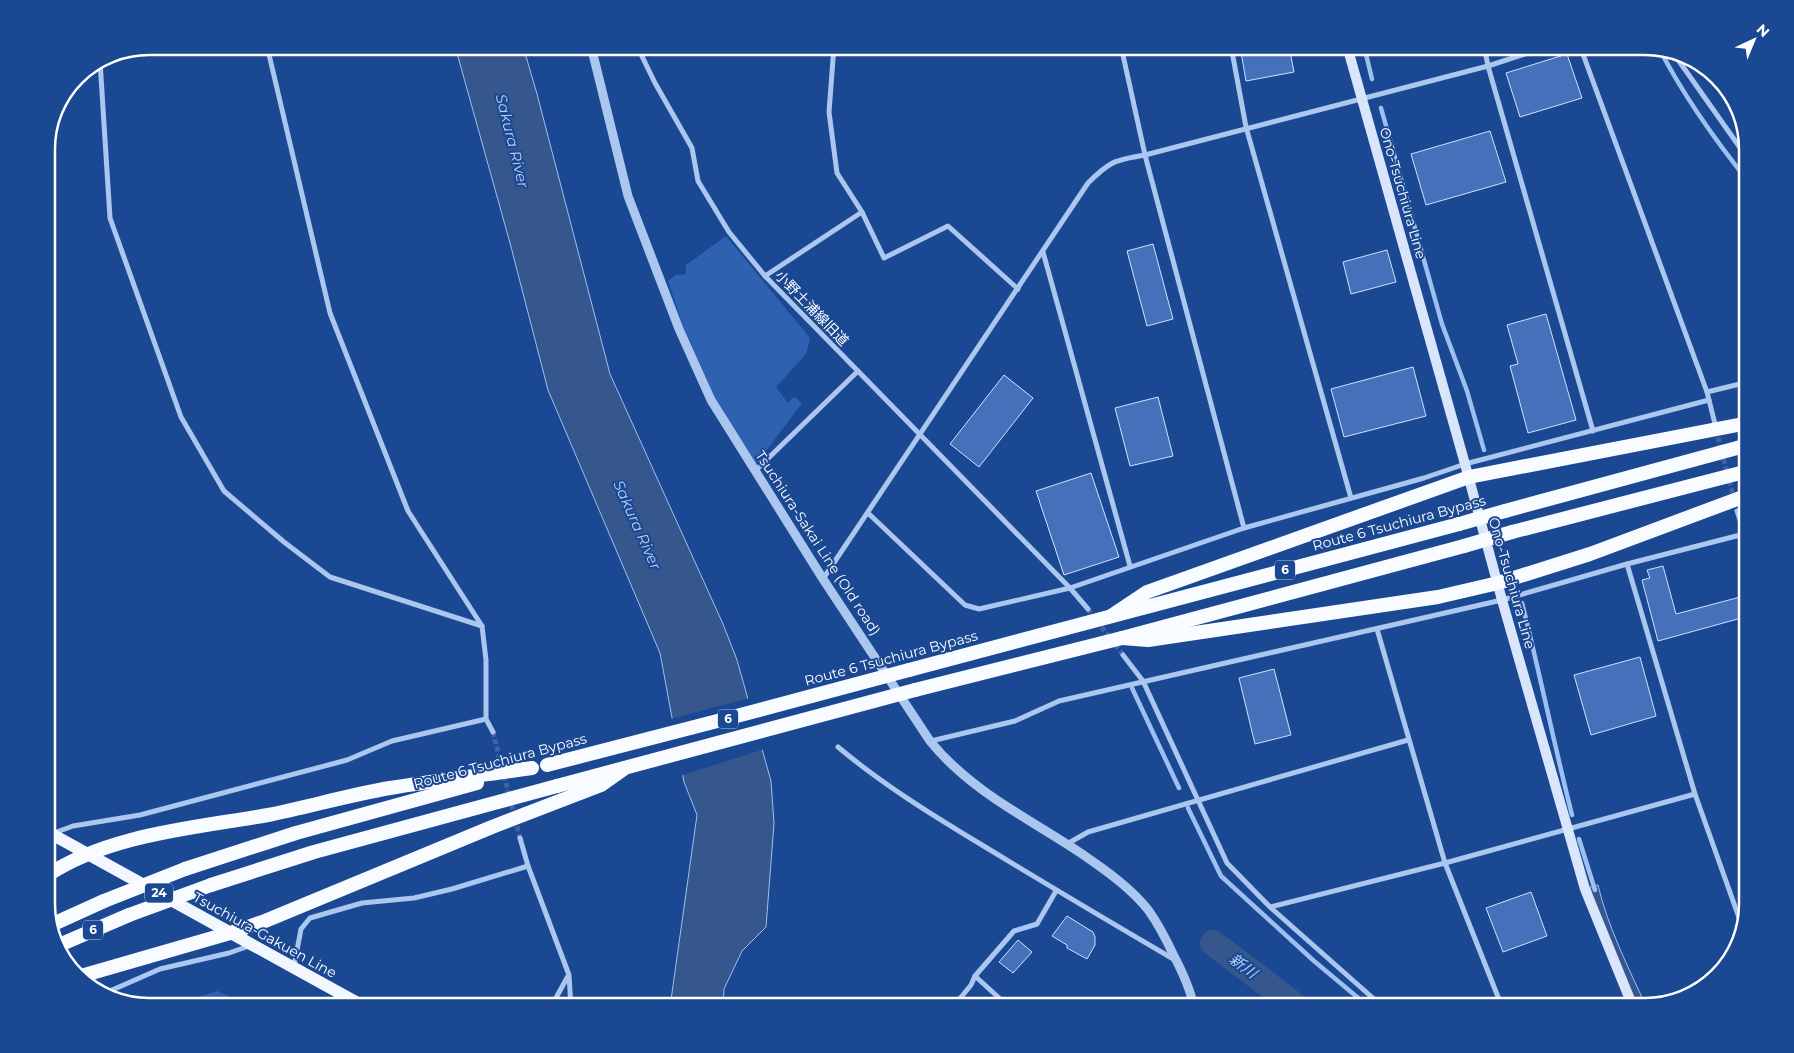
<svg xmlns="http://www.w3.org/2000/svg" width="1794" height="1053" viewBox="0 0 1794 1053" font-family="Montserrat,'Noto Sans JP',sans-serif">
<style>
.green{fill:#2e61b0}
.water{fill:#36578d;stroke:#9ebff1}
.pier{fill:#1b4892}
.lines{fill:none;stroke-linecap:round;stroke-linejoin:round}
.stream{stroke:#9ebff1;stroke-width:4.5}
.river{stroke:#36578d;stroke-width:26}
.building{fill:#4471b9;stroke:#d1e1fa}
.minor-tunnel{stroke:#3d63a2;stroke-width:5;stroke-dasharray:5 2.5;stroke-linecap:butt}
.minor{stroke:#abc6ef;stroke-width:5}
.tertiary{stroke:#abc6ef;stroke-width:9}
.secondary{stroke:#d8e5fa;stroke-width:10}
.primary{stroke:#f2f7ff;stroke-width:12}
.trunk{stroke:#f8fbff;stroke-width:14}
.trunk-bridge{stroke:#f8fbff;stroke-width:14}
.labels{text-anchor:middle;stroke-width:4;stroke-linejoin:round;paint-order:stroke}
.shield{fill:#1b4892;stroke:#bbc8de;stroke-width:1}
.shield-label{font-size:12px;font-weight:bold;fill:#fff}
.street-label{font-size:14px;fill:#fff;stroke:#1b4892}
.water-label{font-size:15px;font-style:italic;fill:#b7d0f6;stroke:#1b4892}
.rim{fill:none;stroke:#fff;stroke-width:2.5}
</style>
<rect width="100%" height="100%" fill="#1b4892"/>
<g class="green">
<polygon points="726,236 810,338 806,354 776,387 788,403 794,397 802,403 755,466 715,398 683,326 668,281 676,275 686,274 686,265"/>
<polygon points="217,991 253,1007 168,1007"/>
</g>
<g class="water">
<polygon points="455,46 523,46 537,94 610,374 723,624 737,660 771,781 774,823 766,927 742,951 724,989 723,1007 670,1007 697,815 684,782 660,653 548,390 510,243"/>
<path d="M1598 885C1607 925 1629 969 1646 1006L1637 1007 1594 905 1590 887Z"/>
</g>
<polygon class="pier" points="750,698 765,749 680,776 670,719"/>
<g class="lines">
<g class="stream">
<polyline points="1364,46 1372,79"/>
<path d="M1660 50C1685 98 1715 140 1748 181"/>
<polyline points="1381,108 1442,324 1467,391 1484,450"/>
<path d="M1522 603C1540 674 1554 744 1572 815"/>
<polyline points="1132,688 1179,788"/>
<polyline points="1188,808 1221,876 1314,961 1369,1007"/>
<polyline points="1579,839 1595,890"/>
</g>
<polyline class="river" points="1213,943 1297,1007"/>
</g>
<g class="building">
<polygon points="1240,46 1289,46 1294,72 1246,81"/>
<polygon points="1567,54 1582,98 1520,117 1506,73"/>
<polygon points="1490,131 1506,182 1426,205 1411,154"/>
<polygon points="1153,244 1173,319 1147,326 1127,251"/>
<polygon points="1387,250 1396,282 1351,294 1343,262"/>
<polygon points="1546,314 1576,420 1528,433 1510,366 1518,364 1507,325"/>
<polygon points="1413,367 1426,416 1344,437 1331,389"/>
<polygon points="1004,375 1033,398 979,467 950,444"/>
<polygon points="1158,397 1173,456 1130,466 1115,408"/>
<polygon points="1091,473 1119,557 1064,575 1036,491"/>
<polygon points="1663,566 1676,614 1744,596 1745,600 1748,599 1748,611 1743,612 1745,617 1658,641 1642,580 1650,578 1647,570"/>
<polygon points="1640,657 1656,716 1591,735 1574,675"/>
<polygon points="1274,669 1291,735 1255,744 1239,678"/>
<polygon points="1531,892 1547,936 1503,952 1486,908"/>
<polygon points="1067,916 1093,932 1095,937 1095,945 1087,959 1067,948 1067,945 1052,936"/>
<polygon points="1018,940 1032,952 1013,973 999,962"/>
</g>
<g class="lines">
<g class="minor-tunnel">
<polyline points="1716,430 1734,499"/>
<polyline points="1088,609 1123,655"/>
<polyline points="493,732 520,838"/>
</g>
<g class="minor">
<polyline points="267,46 330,313 408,511 482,626 486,660 486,719 493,732"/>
<polyline points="637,46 655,83 692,148 698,181 729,232 765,276"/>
<polyline points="834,46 829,112 837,173 862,212 765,276 1070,588 1088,609"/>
<polyline points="1121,46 1145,155 1244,528"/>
<polyline points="1231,46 1246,127 1351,498"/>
<polyline points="1484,46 1488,66 1593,431"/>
<polyline points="1580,46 1707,392 1715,424"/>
<polyline points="1674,54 1748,159"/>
<polyline points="100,61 110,218 181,417 224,491 284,542 330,577 482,626"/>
<polyline points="862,212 884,258 948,226 1018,289"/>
<polyline points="1043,252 1130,566"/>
<polyline points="1707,392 1748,382"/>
<polyline points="755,471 858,371"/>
<polyline points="1737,511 1748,544"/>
<polyline points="868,513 965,605 979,609 1070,588 1244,528 1424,478 1465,464 1709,400"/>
<polyline points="1627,564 1695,794 1742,926"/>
<path d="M823 579 1088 183C1110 161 1115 160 1145 155L1488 66 1550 46"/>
<polyline points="1377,629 1445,863 1502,1007"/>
<polyline points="1123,655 1143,681 1227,863 1270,907 1383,1007"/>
<polyline points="931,741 1015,721 1059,701 1502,600 1627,564 1748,533"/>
<path d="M838 747C882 784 932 815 982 845 1046 884 1110 922 1175 960"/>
<polyline points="54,833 73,826 140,815 347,760 392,741 486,719"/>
<polyline points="520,838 528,866 569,975 571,1007"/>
<polyline points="1067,844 1088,832 1408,740"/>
<polyline points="1270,907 1445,863 1695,794"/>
<polyline points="294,966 301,929 310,918 362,903 414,898 452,889 528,866"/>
<polyline points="975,976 1009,1007"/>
<polyline points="103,994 160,969 229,953 249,946"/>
<polyline points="551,1007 568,976"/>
<polyline points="953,1007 971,985 975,976 1014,931 1037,924 1056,891"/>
</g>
<path class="tertiary" d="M591 46 628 196 679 329 711 400 823 579 930 741C971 792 1032 820 1085 856 1108 872 1132 889 1149 911 1158 924 1166 939 1173 954 1182 971 1190 988 1194 1007"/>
<polyline class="secondary" points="1347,46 1465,464 1502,600 1585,889 1633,1007"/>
<polyline class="primary" points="46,831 365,1007"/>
<g class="trunk">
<polyline points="1505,511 1748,445"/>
<polyline points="1512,532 1748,471"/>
<polyline points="1111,616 1147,592 1469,477 1748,423"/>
<polyline points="1122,638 1148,640 1438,597 1498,583 1590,554 1748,495"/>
<polyline points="909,670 1459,524"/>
<polyline points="915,690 1122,638 1464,546"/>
<polyline points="185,869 296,833 477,783"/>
<path d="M46 876C109 834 195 828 268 815 308 807 349 795 390 788 437 780 485 775 532 768"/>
<polyline points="211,885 314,852 557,786"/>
<polyline points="51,925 104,901"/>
<polyline points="57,946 129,915"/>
<polyline points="81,976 230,933 265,921 492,827 601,785 625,768"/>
</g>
<g class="trunk-bridge">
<polyline points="1459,524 1505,511"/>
<polyline points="1464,546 1512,532"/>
<polyline points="547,765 729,718 909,670"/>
<polyline points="557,786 915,690"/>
<polyline points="104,901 185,869"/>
<polyline points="129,915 211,885"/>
</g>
</g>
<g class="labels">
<g class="shield">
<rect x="1275" y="560.5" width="20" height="19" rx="4"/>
<rect x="718" y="709.5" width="20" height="19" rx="4"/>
<rect x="145" y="883.5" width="28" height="19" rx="4"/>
<rect x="83" y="920.5" width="20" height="19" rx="4"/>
</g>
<g class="shield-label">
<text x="1285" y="574">6</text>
<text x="728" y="723">6</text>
<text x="159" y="897">24</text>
<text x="93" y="934">6</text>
</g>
<g class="street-label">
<text transform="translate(1403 193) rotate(74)" y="5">Ono-Tsuchiura Line</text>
<text transform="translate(812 308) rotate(46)" y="5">小野土浦線旧道</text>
<text transform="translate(1399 523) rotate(-15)" y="5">Route 6 Tsuchiura Bypass</text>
<text transform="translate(818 543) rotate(57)" y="5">Tsuchiura-Sakai Line (Old road)</text>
<text transform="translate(1512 583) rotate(74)" y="5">Ono-Tsuchiura Line</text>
<text transform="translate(891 658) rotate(-15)" y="5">Route 6 Tsuchiura Bypass</text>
<text transform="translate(500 761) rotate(-15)" y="5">Route 6 Tsuchiura Bypass</text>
<text transform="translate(265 935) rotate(29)" y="5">Tsuchiura-Gakuen Line</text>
</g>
<g class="water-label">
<text transform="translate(512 141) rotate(76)" y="5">Sakura River</text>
<text transform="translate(637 525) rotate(66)" y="5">Sakura River</text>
<text transform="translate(1243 966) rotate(37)" y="5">新川</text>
</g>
</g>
<path d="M0 0H1794V1053H0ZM149 55H1645A94 94 0 0 1 1739 149V904A94 94 0 0 1 1645 998H149A94 94 0 0 1 55 904V149A94 94 0 0 1 149 55Z" fill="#1b4892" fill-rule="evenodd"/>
<path class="rim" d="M149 55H1645A94 94 0 0 1 1739 149V904A94 94 0 0 1 1645 998H149A94 94 0 0 1 55 904V149A94 94 0 0 1 149 55Z"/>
<g transform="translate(1754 40) rotate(44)" stroke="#1b4892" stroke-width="4" paint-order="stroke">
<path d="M0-4L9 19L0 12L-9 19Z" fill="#ffffff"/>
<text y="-8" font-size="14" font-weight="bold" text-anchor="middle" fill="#ffffff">N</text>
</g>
</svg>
